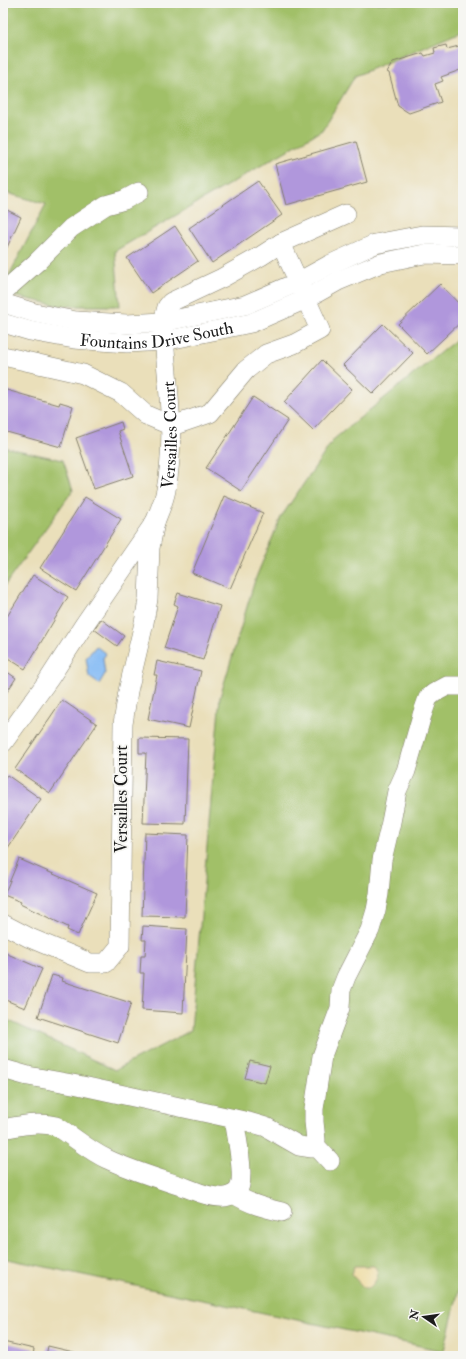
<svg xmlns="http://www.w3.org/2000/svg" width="466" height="1359" viewBox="0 0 466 1359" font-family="'IM FELL Double Pica',serif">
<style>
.green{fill:#a1c068;stroke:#5e6e42}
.sand{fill:#eeda9e;stroke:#857b5d}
.water{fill:#85bbf5;stroke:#506c88}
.building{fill:#b097dc}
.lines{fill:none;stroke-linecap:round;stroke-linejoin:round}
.minor-casing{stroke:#837e6b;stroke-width:20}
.minor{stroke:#fff;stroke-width:19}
.labels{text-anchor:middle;stroke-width:3.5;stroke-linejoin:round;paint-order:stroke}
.street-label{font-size:17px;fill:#1c1c1c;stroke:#f6f6f2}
</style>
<rect width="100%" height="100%" fill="#f6f6f2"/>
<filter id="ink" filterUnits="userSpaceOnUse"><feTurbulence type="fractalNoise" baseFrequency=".025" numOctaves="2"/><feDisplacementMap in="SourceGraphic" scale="8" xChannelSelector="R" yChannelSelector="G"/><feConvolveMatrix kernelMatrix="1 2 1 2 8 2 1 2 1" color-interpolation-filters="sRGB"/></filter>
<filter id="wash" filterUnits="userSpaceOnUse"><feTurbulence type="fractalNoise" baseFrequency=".012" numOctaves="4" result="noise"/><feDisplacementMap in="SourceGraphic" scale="16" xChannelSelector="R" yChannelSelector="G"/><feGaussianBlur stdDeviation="0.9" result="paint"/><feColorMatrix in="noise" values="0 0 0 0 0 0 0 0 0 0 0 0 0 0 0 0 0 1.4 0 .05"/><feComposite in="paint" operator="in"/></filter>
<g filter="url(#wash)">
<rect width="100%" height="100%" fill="#eadfba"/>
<g class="green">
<polygon points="3,3 463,3 463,30 355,76 322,130 115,251 120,306 61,306 13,296 3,314 3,283 6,281 46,204 3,192"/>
<polygon points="463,334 463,1272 444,1351 3,1258 3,1018 115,1070 191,1030 220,697 255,580 281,517 334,439"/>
<polygon points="3,447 63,460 73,490 3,588"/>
</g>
<path class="sand" d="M354 1266H374C382 1274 375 1283 369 1288H364L352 1275Z"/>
<polygon class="water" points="96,646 106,654 103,658 105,674 99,684 89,677 86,658"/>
<g id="blocks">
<g class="building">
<polygon points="446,45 447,49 463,45 463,69 441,77 443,81 435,84 441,102 409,113 398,106 389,73 387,72 393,62 423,53 425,56 435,53 434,48"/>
<polygon points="356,141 367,182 286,205 275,164"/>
<polygon points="258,181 282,215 212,263 189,228"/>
<polygon points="3,208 21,217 3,256"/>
<polygon points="175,226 198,261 151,293 127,258"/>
<polygon points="440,284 463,308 463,320 427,354 398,324"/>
<polygon points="383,324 413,353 373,394 343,365"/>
<polygon points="322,360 352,389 313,430 284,402"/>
<polygon points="3,389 59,405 60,402 73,406 61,447 3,431"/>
<polygon points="253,397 288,420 241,491 206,468"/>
<polygon points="121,422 123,429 118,431 133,476 94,489 76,438"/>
<polygon points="224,496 263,513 230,589 192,573"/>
<polygon points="85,497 121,519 76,591 40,568"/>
<polygon points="33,575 68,597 25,669 3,655 3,623"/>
<polygon points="178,593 220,606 203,660 164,648 178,606 174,604"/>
<polygon points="101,619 124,636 117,646 94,629"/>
<polygon points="157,661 201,671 189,728 148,719 157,675 154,675"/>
<polygon points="3,669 16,678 3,698"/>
<polygon points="62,700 97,724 50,793 15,769"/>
<polygon points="139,738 188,739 185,824 143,823 146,753 139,753"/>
<polygon points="7,775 41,799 3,855 3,780"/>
<polygon points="145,833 188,835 185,917 142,916"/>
<polygon points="19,859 97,893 78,935 67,930 68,927 20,904 21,902 4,895"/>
<polygon points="143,926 187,929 183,1013 142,1010 144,973 140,973 141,956 145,956 146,940 142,940"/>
<polygon points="3,952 42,969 25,1008 3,999"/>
<polygon points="52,975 63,978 62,981 131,1003 118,1043 38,1017"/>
<polygon points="250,1061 270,1066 265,1083 245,1078"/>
<polygon points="3,1342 34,1349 33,1356 3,1356"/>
<polygon points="48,1346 86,1355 86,1356 46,1356"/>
</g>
</g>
</g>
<g filter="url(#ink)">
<use href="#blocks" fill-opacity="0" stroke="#837e6b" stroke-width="1"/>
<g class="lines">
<g class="minor-casing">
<g id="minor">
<polyline points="3,292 37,262 71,228 106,205 124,200 139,192"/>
<polyline points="3,303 35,313 76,321 127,324 163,322 245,305 298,282 329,265 375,244 422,235 463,236"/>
<path id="s1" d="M3 323 30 331 74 339 127 343 164 341 251 323 306 299 338 281 381 263 424 254 463 255"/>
<polyline points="3,356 83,374 121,393 146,415 172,426 210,413 246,370 266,354 294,344 320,330 281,243 346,214"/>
<path id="s2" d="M155 522C159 512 164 501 166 490 177 432 166 380 163 322L167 307 171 302 222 278 261 256 281 243"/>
<polyline points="3,743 49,679 84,625 155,522 150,548 148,599 144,623 128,691 123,724 120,946 106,963 90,963 30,938 3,924"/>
<polyline points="3,1069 28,1076 78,1085 249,1122 266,1127 299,1146 312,1148 315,1145 316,1140 314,1122 314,1109 322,1056 340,1008 341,990 346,977 370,930 376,910 379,894 382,860 391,822 397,791 406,771 422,715 428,698 434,693 447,686 463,686"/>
<path d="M3 1129C21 1125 38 1122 56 1126 73 1136 89 1151 107 1159 132 1171 160 1179 187 1188 197 1192 208 1197 219 1197 225 1198 235 1195 238 1190 246 1179 236 1133 234 1119"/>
<polyline points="315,1145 330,1161"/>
<path d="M234 1194C249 1204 265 1208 282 1212"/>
</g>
</g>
<use href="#minor" class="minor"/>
</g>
</g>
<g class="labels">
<g class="street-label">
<text dy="6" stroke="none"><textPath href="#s1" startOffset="156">Fountains Drive South</textPath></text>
<text dy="6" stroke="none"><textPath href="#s2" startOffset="89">Versailles Court</textPath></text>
<text transform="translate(121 799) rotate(-90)" y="6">Versailles Court</text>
</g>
</g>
<rect width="466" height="1359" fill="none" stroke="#f6f6f2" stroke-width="16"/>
<g transform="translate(424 1317) rotate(283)" stroke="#f6f6f2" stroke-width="3" paint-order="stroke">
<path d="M0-3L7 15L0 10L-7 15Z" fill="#1c1c1c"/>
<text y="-6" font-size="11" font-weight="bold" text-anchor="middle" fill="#1c1c1c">N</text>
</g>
</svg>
